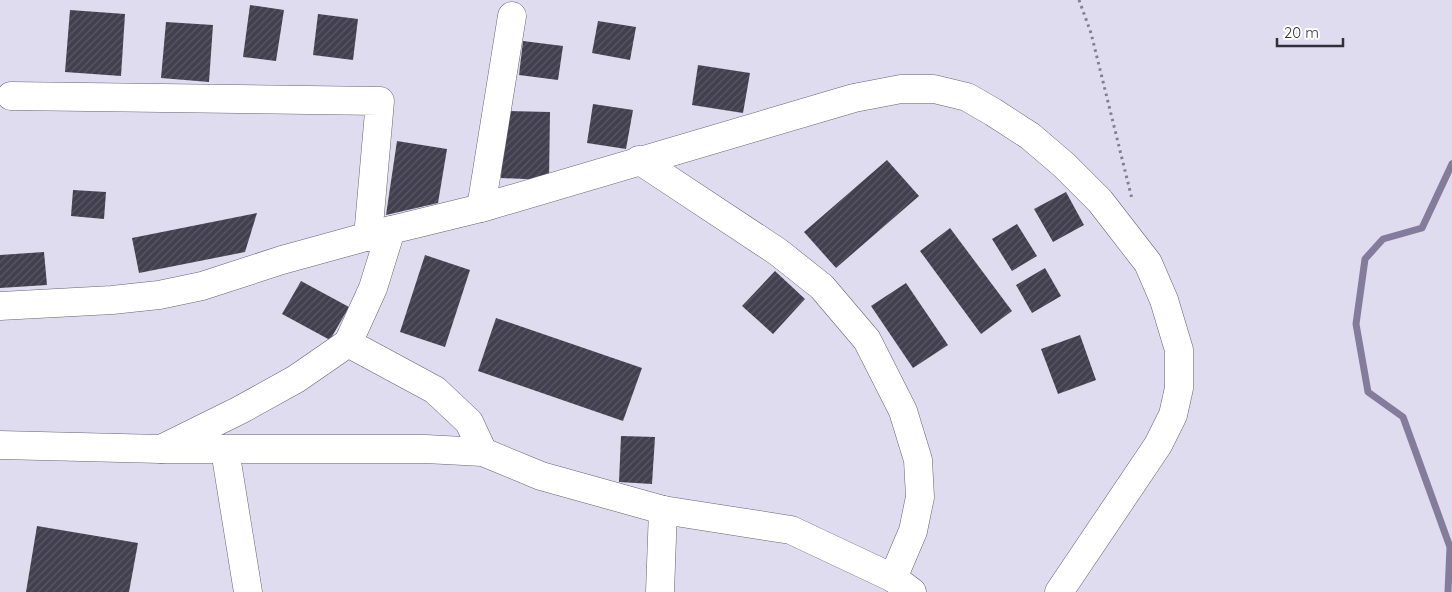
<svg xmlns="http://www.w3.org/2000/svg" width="1452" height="592" viewBox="0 0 1452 592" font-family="Quicksand,sans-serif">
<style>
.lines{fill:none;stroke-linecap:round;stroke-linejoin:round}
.stream{stroke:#837d9b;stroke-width:7}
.building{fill:url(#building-hatch)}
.minor-casing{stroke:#666273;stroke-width:29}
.path{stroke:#827f8d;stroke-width:3;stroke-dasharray:2.5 4;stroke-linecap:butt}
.minor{stroke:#fff;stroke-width:28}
</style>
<defs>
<pattern id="building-hatch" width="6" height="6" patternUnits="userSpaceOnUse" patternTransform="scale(1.25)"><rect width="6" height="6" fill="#423f4e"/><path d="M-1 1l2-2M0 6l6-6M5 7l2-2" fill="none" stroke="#5b5965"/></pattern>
</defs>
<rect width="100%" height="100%" fill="#e0dcf0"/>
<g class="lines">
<polyline class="stream" points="1448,592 1450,547 1403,417 1368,392 1356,324 1365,259 1383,239 1422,228 1452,164"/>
</g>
<g class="building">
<polygon points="250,5 284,10 276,61 243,57"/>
<polygon points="70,10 125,14 121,76 65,72"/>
<polygon points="318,14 358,19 353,60 313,55"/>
<polygon points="598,21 636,27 630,60 592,53"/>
<polygon points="166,22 213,25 209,82 161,78"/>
<polygon points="523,41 563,46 558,80 519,75"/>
<polygon points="698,65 750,73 743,113 692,105"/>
<polygon points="593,104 633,110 626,149 587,143"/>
<polygon points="503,111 550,112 549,180 501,178"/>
<polygon points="397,141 447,149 438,203 386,215"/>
<polygon points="887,160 919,196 836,268 804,232"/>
<polygon points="73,190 106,192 104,219 71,216"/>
<polygon points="1066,192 1084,225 1053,242 1034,209"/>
<polygon points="257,213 245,252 139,273 132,238"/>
<polygon points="1017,224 1037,256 1012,271 992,239"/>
<polygon points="950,228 1012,311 981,334 920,251"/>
<polygon points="44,252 47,285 0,288 0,255"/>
<polygon points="425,255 470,270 445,347 400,332"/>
<polygon points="1045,268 1061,296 1032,313 1016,285"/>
<polygon points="775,271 805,299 773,334 742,306"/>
<polygon points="301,281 349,307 330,340 282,314"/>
<polygon points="906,283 948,345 913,368 871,306"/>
<polygon points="496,318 642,368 623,421 478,371"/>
<polygon points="1080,335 1096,380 1058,394 1041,349"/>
<polygon points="621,436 655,437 652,484 619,482"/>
<polygon points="37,526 138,543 129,592 26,592"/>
</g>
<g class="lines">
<g class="minor-casing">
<g id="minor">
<polyline points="11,96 380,101 368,237"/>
<polyline points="639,160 778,252 822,287 867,340 903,411 918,460 920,497 913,531 893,578"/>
<polyline points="481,208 512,16"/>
<polyline points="0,306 112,300 159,295 202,286 282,260 391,230 481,208 854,98 901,89 934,89 967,97 993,112 1030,136 1064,165 1100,201 1148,263 1164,300 1179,350 1179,388 1173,415 1158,445 1059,592"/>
<polyline points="348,343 435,390 469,422 483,452"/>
<polyline points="0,445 161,449 240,410 296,379 348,343 373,288 391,230"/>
<polyline points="161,449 425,449 483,452 541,476 663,510 791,530 893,578 912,592"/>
<polyline points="225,450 248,592"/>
<polyline points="660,592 663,510"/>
</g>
</g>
<polyline class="path" points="1079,0 1091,33 1132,199"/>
<use href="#minor" class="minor"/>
</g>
<path d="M1277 38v8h66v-8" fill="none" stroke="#312f37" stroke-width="2.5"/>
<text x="1284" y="38" font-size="15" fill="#312f37" stroke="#ffffff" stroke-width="4" paint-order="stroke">20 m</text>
</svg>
